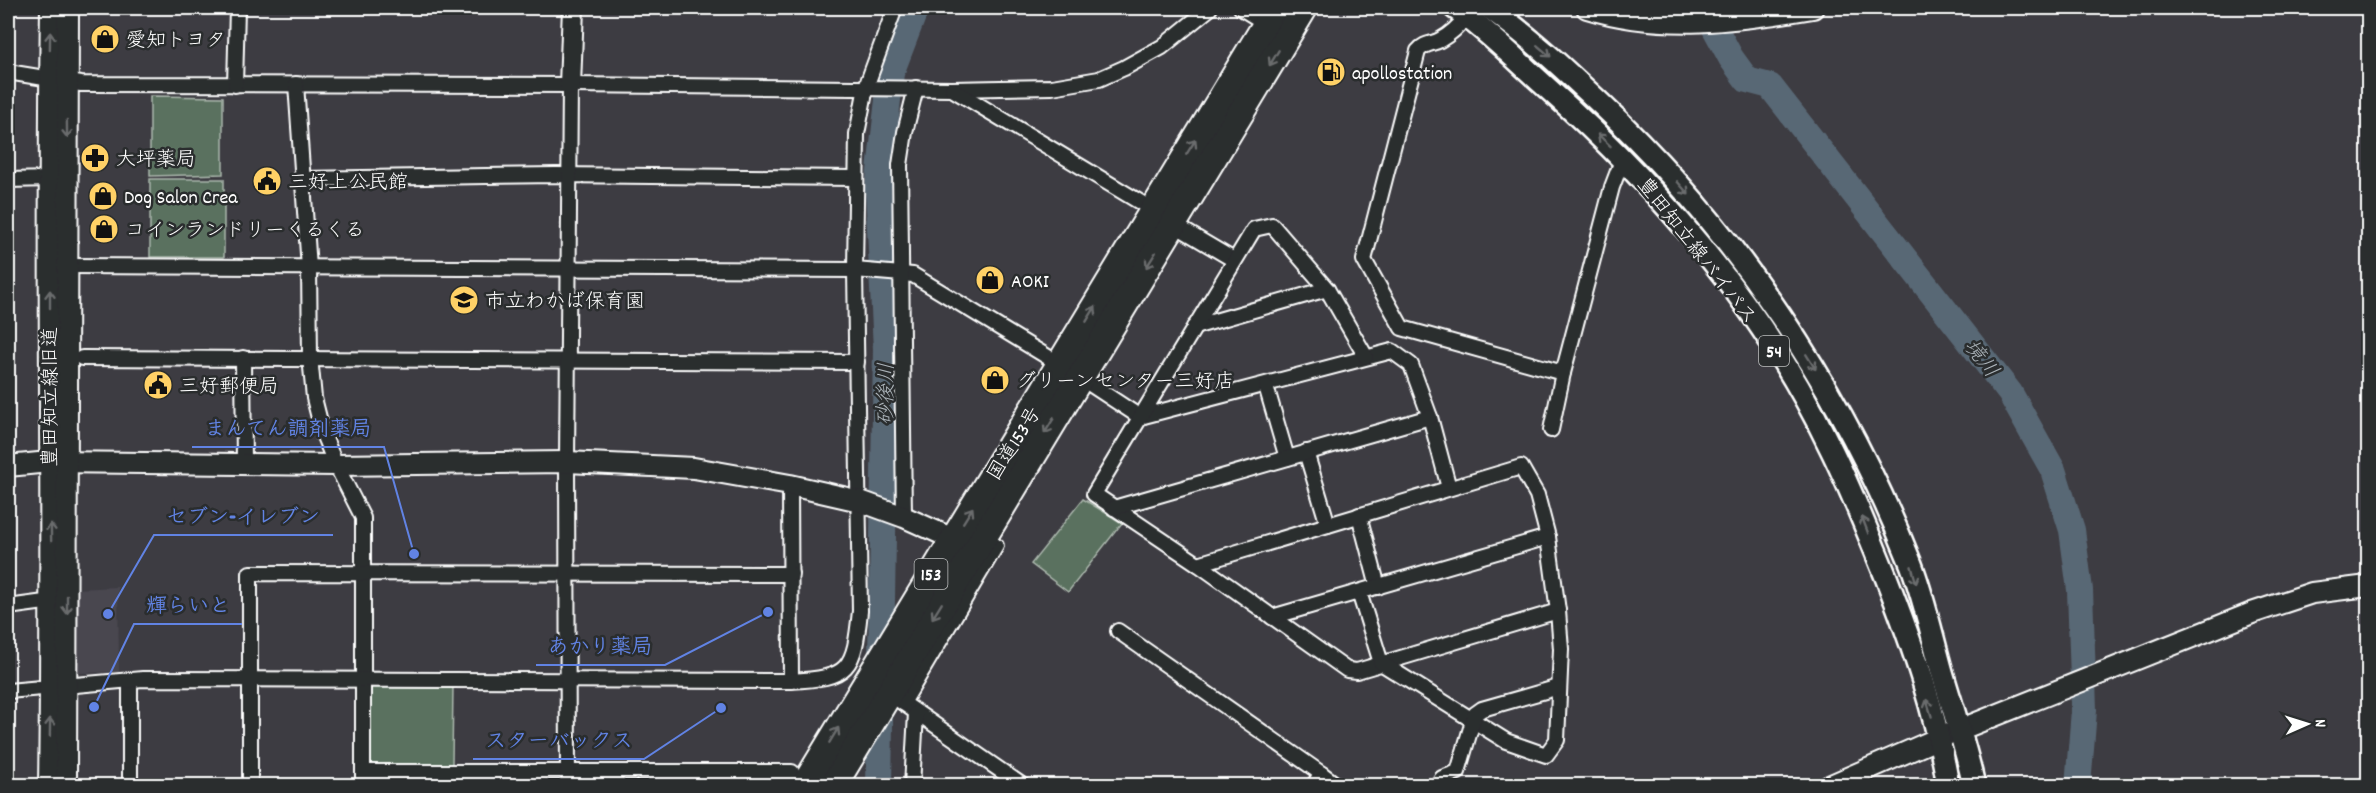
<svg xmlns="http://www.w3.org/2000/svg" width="2376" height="793" viewBox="0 0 2376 793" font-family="Dekko,'Klee One',sans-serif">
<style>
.built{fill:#4a4750}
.green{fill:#5a715e;stroke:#acb8ae;stroke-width:1.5}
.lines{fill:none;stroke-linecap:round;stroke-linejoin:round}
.river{stroke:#596875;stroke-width:26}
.street-casing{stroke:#fff;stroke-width:18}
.secondary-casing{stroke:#fff;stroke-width:24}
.primary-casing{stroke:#fff;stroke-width:26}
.highway-casing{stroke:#fff;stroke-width:30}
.street{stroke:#2a2d2e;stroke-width:14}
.secondary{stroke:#2a2d2e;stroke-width:20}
.primary{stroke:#2a2d2e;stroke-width:21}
.highway{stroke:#2a2d2e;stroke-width:26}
.oneway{stroke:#6a6c6d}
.labels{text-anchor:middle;stroke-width:5;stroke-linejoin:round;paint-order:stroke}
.shield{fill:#2a2d2e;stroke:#bfc0c0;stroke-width:1.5}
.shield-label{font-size:18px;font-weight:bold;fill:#fff}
.poi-label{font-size:20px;fill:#fff;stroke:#2a2d2e;text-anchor:start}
.street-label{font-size:20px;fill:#fff;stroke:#2a2d2e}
.water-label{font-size:21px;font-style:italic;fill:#acb4ba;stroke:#2a2d2e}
.leader{fill:none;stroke:#6183e4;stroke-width:2}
.callout-dot{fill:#6183e4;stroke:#2a2d2e;stroke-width:2}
.callout-label{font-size:21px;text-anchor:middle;font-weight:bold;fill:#6183e4;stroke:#2a2d2e;stroke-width:5;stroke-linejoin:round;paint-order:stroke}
</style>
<rect width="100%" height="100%" fill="#3d3c42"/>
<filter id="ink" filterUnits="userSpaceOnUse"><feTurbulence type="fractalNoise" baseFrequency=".0167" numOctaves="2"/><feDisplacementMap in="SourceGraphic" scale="12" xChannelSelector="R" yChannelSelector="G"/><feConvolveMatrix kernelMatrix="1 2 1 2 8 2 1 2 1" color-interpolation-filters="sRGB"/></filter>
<g filter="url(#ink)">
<polygon class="built" points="118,587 119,672 77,673 78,589"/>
<g class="green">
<polygon points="150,96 223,97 223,174 150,176"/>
<rect x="150" y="179" width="74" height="78"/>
<polygon points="1083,499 1122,523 1068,592 1031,564"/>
<polygon points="371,685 453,685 452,764 371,764"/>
</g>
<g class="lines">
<g class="river">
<polyline points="1704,8 1731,58 1747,80 1770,86 2010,393 2053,470 2072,530 2080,590 2084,710 2078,786"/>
<polyline points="879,786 886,349 878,189 891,73 916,8"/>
</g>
<g class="street-casing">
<g id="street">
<polyline points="1241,8 1267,24"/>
<path d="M1467 16C1460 25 1451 34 1440 40 1433 44 1424 43 1418 51L1364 260 1402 328 1563 373"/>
<polyline points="8,72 81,84 570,85 952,89 1052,87 1099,79 1124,68 1162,47 1210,8"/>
<polyline points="296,84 309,268 310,357 314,398 323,434 336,465 363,518 363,786"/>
<polyline points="235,85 237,8"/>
<polyline points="952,89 1153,210"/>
<polyline points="302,179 556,175 855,178"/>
<polyline points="8,180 50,179"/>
<polyline points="1173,224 1234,260"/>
<polyline points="69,266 855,270 913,275 1061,365 1140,417 1392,351 1411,365 1430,417 1449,488"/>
<polyline points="1194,327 1327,289"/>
<polyline points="1366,357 1327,289 1272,225 1254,229 1094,494 1198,564 1347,670 1357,671 1558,611"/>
<polyline points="82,358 857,362"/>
<polyline points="243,358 244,464"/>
<polyline points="1266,386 1287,458"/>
<polyline points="1551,430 1563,373 1612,187 1623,158"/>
<polyline points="1306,452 1328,525"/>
<polyline points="790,485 791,681"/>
<polyline points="1114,508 1430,417"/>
<polyline points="1359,515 1378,587"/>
<polyline points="904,517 900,165 905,132 916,88"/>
<polyline points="1198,564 1521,467 1537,495 1548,537 1558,611 1561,649 1557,740 1546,755 1506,741 1381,663 1359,592"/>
<polyline points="8,607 52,601"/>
<polyline points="1272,617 1548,537"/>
<polyline points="1118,631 1322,774 1313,786"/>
<polyline points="130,680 130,786"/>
<path d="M8 691 143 679 790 681C850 678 854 670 860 611L855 270 857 134 866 87 895 8"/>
<polyline points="896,698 1023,786"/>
<polyline points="903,703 996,546"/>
<polyline points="363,772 792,772"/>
<polyline points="1322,774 1338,786"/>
<polyline points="250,786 250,573 791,574"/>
<polyline points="568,786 567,462 570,85"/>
<polyline points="912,786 916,713"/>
<polyline points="1437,786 1442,778 1458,772 1475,714 1482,709 1559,687"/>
</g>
</g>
<g class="secondary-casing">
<g id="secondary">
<path d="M1587 8C1662 31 1737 21 1813 8"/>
<polyline points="570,85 573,8"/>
<polyline points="8,466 49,462 336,465 567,462 694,468 790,485 860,501 904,517 953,539"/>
<path d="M49 786C53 526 47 267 51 8"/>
<polyline points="66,786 68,8"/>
<polyline points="1829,786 1939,738 2252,613 2312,593 2368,586"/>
</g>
</g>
<g class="primary-casing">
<g id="primary">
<path d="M1455 8C1487 30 1515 59 1544 85 1659 187 1763 307 1830 447 1851 489 1868 533 1886 577 1912 644 1937 715 1948 786"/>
<path d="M1489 8C1529 36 1564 69 1600 103 1736 231 1842 389 1911 564 1924 598 1932 636 1942 672 1953 710 1966 747 1974 786"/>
</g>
</g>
<g class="highway-casing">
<g id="highway">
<polyline points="804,786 1276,8"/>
<polyline points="833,786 1304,8"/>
</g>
</g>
<use href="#street" class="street"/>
<use href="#secondary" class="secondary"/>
<use href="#primary" class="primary"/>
<use href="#highway" class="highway"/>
</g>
<defs><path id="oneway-shaft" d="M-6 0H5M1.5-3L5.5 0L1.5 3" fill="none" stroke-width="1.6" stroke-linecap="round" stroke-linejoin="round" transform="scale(1.5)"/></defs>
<g class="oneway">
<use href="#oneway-shaft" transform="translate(50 41) rotate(-89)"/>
<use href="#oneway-shaft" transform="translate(1544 51) rotate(40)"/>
<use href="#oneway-shaft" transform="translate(1274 58) rotate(121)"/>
<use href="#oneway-shaft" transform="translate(67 129) rotate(89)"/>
<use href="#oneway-shaft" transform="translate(1604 140) rotate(-137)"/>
<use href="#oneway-shaft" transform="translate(1191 147) rotate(-58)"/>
<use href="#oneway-shaft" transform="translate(1683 188) rotate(49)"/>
<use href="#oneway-shaft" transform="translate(1151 260) rotate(122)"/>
<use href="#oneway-shaft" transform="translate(50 299) rotate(-90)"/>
<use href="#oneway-shaft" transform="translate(1091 314) rotate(-59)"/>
<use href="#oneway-shaft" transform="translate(1811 362) rotate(58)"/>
<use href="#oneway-shaft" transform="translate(1049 426) rotate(121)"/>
<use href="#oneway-shaft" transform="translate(968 515) rotate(-58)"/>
<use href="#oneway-shaft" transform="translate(1865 525) rotate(-111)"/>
<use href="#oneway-shaft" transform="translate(51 532) rotate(-91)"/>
<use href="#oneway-shaft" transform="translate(1914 575) rotate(74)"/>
<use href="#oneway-shaft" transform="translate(67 605) rotate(90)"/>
<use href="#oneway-shaft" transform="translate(937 611) rotate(122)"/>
<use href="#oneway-shaft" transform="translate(1929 708) rotate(-107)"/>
<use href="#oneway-shaft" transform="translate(50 727) rotate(-89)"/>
<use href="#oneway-shaft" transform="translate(834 735) rotate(-59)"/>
</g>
</g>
<defs>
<g id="shop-disc" transform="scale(1.5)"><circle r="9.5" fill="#ffd166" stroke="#2a2d2e"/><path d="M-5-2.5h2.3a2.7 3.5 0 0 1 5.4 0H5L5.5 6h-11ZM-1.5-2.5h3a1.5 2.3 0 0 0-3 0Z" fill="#111"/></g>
<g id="fuel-disc" transform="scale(1.5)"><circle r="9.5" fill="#ffd166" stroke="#2a2d2e"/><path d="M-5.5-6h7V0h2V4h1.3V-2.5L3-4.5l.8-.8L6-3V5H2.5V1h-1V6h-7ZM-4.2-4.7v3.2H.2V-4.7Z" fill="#111"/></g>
<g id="pharmacy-disc" transform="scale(1.5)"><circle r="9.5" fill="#ffd166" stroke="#2a2d2e"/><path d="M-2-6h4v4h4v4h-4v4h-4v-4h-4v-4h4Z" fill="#111"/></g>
<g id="civic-disc" transform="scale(1.5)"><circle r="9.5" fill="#ffd166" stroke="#2a2d2e"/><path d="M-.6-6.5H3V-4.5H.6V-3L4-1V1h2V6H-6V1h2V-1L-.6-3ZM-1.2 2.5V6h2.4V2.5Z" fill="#111"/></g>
<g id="school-disc" transform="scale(1.5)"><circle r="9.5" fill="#ffd166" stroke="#2a2d2e"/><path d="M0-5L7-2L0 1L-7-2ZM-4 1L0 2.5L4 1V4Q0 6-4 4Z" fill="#111"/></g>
</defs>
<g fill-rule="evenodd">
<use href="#shop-disc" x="105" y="39"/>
<use href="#fuel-disc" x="1331" y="72"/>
<use href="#pharmacy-disc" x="95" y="158"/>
<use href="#civic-disc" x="267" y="181"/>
<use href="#shop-disc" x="103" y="196"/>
<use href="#shop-disc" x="104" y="229"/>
<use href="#shop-disc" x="990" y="280"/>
<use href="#school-disc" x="464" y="300"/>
<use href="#shop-disc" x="995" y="380"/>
<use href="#civic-disc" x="158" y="385"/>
</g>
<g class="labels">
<g class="shield">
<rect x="1759" y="336" width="30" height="30" rx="4.5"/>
<rect x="914.5" y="559" width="33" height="30" rx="4.5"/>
</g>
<g class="shield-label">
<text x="1774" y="357">54</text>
<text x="931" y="580">153</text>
</g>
<g class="poi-label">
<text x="126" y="46">愛知トヨタ</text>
<text x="1352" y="79">apollostation</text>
<text x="116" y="165">大坪薬局</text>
<text x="288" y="188">三好上公民館</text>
<text x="124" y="203">Dog Salon Crea</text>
<text x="125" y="236">コインランドリーくるくる</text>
<text x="1011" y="287">AOKI</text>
<text x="485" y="307">市立わかば保育園</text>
<text x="1016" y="387">グリーンセンター三好店</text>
<text x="179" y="392">三好郵便局</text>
</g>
<g class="street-label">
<text transform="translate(1698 250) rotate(52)" y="7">豊田知立線バイパス</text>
<text transform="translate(49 397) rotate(-90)" y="7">豊田知立線旧道</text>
<text transform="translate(1013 443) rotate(-58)" y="7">国道153号</text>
</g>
<g class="water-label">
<text transform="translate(1982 358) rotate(52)" y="7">境川</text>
<text transform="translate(885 394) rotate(-89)" y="7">砂後川</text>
</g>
</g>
<path class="leader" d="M414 554L384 447H192M108 614L154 535H333M94 707L134 624H242M768 612L665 665H536M721 708L644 759H473"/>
<g class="callout-dot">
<circle cx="414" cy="554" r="6"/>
<circle cx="108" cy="614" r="6"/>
<circle cx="94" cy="707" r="6"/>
<circle cx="768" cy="612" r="6"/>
<circle cx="721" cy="708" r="6"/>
</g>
<g class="callout-label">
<text x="288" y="435">まんてん調剤薬局</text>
<text x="243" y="523">セブン-イレブン</text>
<text x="188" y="612">輝らいと</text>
<text x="600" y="653">あかり薬局</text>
<text x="559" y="747">スターバックス</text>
</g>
<rect width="2376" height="793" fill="none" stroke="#2a2d2e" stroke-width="30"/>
<rect x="15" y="15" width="2346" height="763" fill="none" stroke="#fff" stroke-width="2" filter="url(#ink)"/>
<g transform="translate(2307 724) rotate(87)" stroke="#2a2d2e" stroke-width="4.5" paint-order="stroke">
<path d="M0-4.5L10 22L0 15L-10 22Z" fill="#ffffff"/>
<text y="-9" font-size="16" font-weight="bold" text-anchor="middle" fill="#ffffff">N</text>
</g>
</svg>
